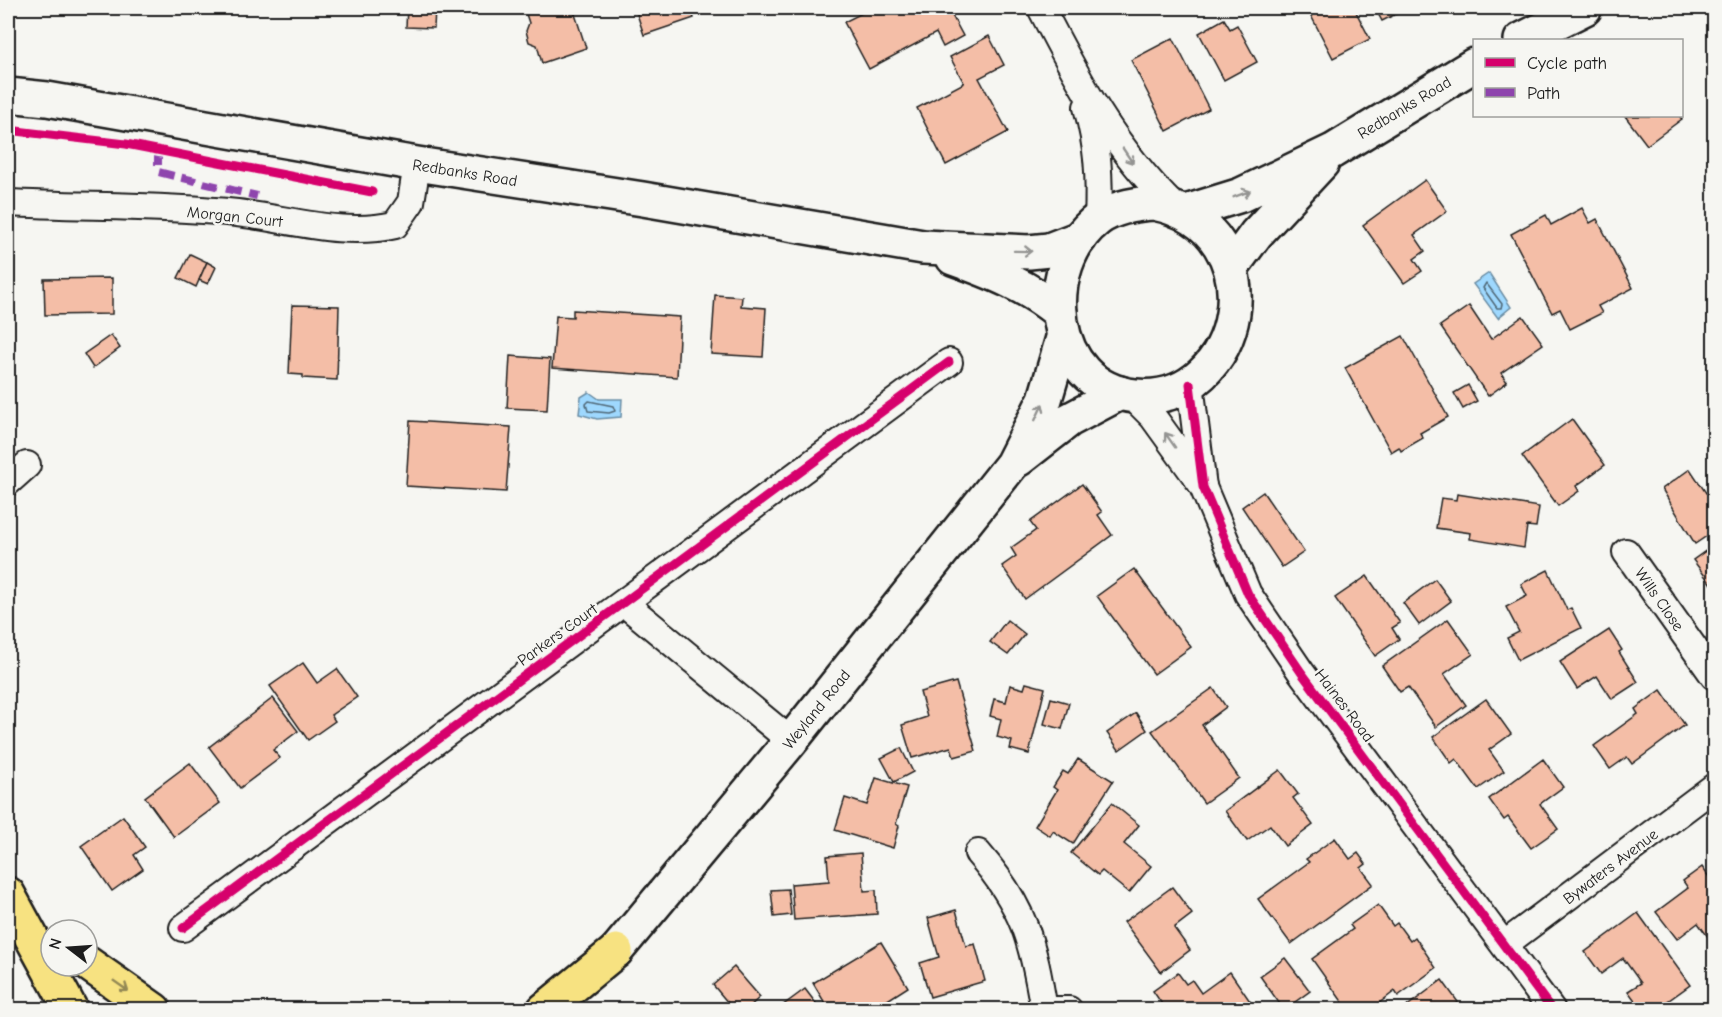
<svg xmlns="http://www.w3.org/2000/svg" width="1722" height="1017" viewBox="0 0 1722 1017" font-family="'Comic Neue',sans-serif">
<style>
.water{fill:#9ed8fe;stroke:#6a8da4;stroke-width:1.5}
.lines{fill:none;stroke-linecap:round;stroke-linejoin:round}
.shore{stroke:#506776;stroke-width:1.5}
.building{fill:#f4bea7;stroke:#1c1c1c;stroke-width:1.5}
.minor-casing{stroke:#1c1c1c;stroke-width:30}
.secondary-casing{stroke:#1c1c1c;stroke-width:38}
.motorway-casing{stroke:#1c1c1c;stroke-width:38}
.minor{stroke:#f6f6f2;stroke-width:26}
.secondary{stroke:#f6f6f2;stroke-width:33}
.motorway{stroke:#f7e281;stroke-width:33}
.quiet{stroke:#8e44ad;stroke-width:8;stroke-dasharray:15 8;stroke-linecap:butt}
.cycleway-casing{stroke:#f6f6f2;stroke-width:13}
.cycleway{stroke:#d6006c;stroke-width:9}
.oneway{stroke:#949492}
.oneway2{stroke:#948954}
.labels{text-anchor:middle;stroke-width:5;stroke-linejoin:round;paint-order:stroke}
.street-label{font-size:16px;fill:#1c1c1c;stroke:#f6f6f2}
</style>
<rect width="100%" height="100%" fill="#f6f6f2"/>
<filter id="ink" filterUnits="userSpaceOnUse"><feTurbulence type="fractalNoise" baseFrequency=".0167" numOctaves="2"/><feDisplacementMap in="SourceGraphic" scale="12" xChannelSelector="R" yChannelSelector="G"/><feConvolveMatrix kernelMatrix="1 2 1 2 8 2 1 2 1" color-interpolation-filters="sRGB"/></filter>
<g filter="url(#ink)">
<g class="water">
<polygon points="1489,273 1511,307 1498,318 1473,284"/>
<polygon points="589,392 599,399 622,399 621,417 597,419 579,414 581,397"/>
</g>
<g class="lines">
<g class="shore">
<polygon points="1486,283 1502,304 1501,308 1497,308 1483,288"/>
<polygon points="589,401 613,406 615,411 609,413 588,411 586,404"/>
</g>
</g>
<g class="building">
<polygon points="407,8 435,8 434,28 406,27"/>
<polygon points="524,8 573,8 586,48 542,63 537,45 529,42 526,31 529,23"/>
<polygon points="635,8 691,8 694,18 644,35"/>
<polygon points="872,8 948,8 963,36 943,47 936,33 869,69 844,22"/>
<polygon points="1307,8 1354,8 1370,39 1333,58"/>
<polygon points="1375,8 1408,8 1382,21"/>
<polygon points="1224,19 1230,29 1237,25 1257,62 1224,80 1199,33"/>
<polygon points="989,36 1004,65 979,78 1008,132 946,165 917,108 964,83 950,57"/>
<polygon points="1173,38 1209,109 1167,131 1131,60"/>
<polygon points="1625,116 1679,116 1682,119 1647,145"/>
<polygon points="1425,180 1447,211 1414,235 1425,251 1414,259 1422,271 1404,283 1363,225"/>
<polygon points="1582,208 1590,223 1597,219 1633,288 1598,306 1602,313 1570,329 1560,309 1552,313 1511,234 1546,215 1551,225"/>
<polygon points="190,254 207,262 196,287 178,278"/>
<polygon points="207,262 216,267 208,284 199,280"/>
<polygon points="112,278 112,314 45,315 44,279"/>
<polygon points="715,295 742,297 741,306 766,308 763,357 711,354"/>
<polygon points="292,305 339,306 337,380 303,378 303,375 289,374"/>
<polygon points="1469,306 1491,339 1523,316 1543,344 1501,373 1507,382 1488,396 1440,326"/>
<polygon points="573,310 680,317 677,377 552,368 556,316 573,317"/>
<polygon points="111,335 120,348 93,368 84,354"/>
<polygon points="1403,336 1448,417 1420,433 1423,438 1401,451 1399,447 1391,452 1345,368"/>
<polygon points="510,356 550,359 547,410 507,408"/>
<polygon points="1468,385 1477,401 1463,409 1454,393"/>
<polygon points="1572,419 1605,465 1576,486 1579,491 1558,506 1522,456"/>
<polygon points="410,421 511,427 506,492 406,486"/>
<polygon points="1690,469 1706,493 1714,487 1714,531 1695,544 1662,489"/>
<polygon points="1082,484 1102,512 1098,515 1112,535 1025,599 1002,566 1016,556 1011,548 1036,530 1030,522"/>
<polygon points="1263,492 1304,552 1282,567 1242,507"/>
<polygon points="1457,494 1539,507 1536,527 1527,526 1524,548 1470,539 1471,533 1436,528 1441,498 1456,500"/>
<polygon points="1714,545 1714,585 1711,584 1693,560"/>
<polygon points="1134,569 1191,647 1154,674 1097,596"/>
<polygon points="1548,570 1567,610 1571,608 1581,628 1518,660 1507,638 1519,632 1506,607 1527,596 1521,584"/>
<polygon points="1367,576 1400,623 1392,628 1399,639 1375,656 1335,598"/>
<polygon points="1435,579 1451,601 1419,625 1403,603"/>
<polygon points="1448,619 1473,654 1444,674 1466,705 1436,727 1408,687 1400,692 1382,666"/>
<polygon points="1007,620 1025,634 1008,655 990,642"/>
<polygon points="1609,630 1622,650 1619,652 1638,682 1612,699 1597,676 1577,689 1560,662"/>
<polygon points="303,663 317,683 337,669 357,697 331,715 335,721 308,740 270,686"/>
<polygon points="956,682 976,751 954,757 951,747 912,758 902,725 927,717 920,692"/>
<polygon points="1026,683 1045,688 1029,754 1010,749 1012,741 997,737 1001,719 990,716 994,699 1006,702 1010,685 1024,689"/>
<polygon points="1213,688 1226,707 1202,725 1239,778 1204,803 1152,731"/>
<polygon points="1661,690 1685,725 1632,764 1627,757 1610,769 1594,746 1638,714 1635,709"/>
<polygon points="273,698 298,731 273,750 280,758 240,788 209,747"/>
<polygon points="1051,698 1069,703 1062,729 1044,724"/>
<polygon points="1486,699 1511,734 1489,750 1504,771 1478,789 1456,759 1451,763 1433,737"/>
<polygon points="1136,713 1147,730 1119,750 1107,733"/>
<polygon points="901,748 913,772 894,782 881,758"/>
<polygon points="1078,759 1113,781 1073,844 1053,831 1050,836 1035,826 1057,790 1053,787 1063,771 1068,774"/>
<polygon points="1543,759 1563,787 1540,804 1558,829 1531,848 1508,817 1504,820 1489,799"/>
<polygon points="190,763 220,803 174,837 145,797"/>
<polygon points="1280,770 1298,794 1293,798 1313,825 1285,846 1270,825 1247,841 1225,811"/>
<polygon points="876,778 907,787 896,824 899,826 893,848 835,830 845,798 867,805"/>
<polygon points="1112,803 1139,825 1124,844 1151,866 1129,893 1102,871 1098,875 1071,853"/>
<polygon points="123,816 145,847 134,855 143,869 112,891 81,846"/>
<polygon points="1335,838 1350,859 1358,853 1366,864 1361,868 1373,884 1291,944 1258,899 1309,862 1306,859"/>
<polygon points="861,853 864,891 876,890 877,914 794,920 791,884 829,881 827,856"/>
<polygon points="1702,867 1714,884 1714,945 1698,923 1677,939 1656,912 1688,888 1683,881"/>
<polygon points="1172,887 1192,914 1174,928 1190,950 1161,972 1124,922"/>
<polygon points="788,889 791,915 774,917 771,890"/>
<polygon points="1378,905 1393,926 1397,923 1410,941 1415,937 1436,968 1398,996 1395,991 1370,1010 1348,1010 1312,959 1353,929 1350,925"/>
<polygon points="956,910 966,946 975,944 985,981 930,997 920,963 939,957 928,918"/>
<polygon points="1638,913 1690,985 1655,1010 1642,1010 1628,991 1641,983 1623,958 1601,974 1585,952"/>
<polygon points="881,942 908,987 872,1010 829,1010 813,983"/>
<polygon points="1285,958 1310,991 1284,1010 1260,976"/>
<polygon points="734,967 760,997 746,1010 734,1010 713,985"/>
<polygon points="1230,972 1252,1004 1244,1010 1166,1010 1153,991 1178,973 1186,984 1192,980 1201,993"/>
<polygon points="1442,980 1458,1002 1454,1005 1458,1010 1402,1010"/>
<polygon points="805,989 821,1010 778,1009"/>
</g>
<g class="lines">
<g class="minor-casing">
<g id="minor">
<path d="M1041 8C1079 82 1113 147 1174 207"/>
<path d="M1087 107C1098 147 1100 177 1098 219"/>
<path d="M8 203C82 207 162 205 237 213 290 219 342 237 395 225L411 202 417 164"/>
<polyline points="1190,384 1203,487 1248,594 1301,672 1552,1010"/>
<polyline points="1132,396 1153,417 1203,486"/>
<polyline points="8,482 27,465"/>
<polyline points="1626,552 1714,676"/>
<polyline points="624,603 791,741"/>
<path d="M978 853C1024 906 1033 942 1044 1010"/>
<polyline points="183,928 949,362"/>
<polyline points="1505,944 1714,787"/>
<polyline points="1048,1010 1069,1010"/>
</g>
</g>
<g class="secondary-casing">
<g id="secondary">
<polyline points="1521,40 1585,8"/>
<polyline points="8,95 47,99 417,164 643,199 923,247 1029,252 1049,250 1080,238"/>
<path d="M1154 203C1281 229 1244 407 1135 396 1048 387 1037 266 1098 219 1114 207 1135 204 1154 203Z"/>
<polyline points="1186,212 1241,195 1333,151 1474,65"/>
<path d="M953 258C992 272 1028 286 1060 313"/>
<polyline points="1231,268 1256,234 1322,163"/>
<polyline points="1019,459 1069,420 1120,393"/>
<polyline points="616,951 791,741 1012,464 1045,399 1063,338"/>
</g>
</g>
<g class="motorway-casing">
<g id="motorway">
<polyline points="8,894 71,1010"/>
<polyline points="87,963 154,1010"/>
<polyline points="544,1010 616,951"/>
</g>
</g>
<use href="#minor" class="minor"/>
<use href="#secondary" class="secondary"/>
<use href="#motorway" class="motorway"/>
<polyline class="quiet" points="158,150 158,172 257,196"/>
<g class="cycleway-casing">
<g id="cycleway">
<polyline points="8,130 126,144 372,192"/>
<polyline points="1190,384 1203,487 1248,594 1301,672 1552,1010"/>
<polyline points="183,928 949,362"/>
</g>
</g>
<use href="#cycleway" class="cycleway"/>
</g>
<defs><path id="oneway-shaft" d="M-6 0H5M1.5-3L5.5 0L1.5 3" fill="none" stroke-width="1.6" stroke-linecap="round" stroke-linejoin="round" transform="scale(1.5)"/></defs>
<g class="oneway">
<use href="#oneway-shaft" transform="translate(1128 156) rotate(56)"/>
<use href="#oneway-shaft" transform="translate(1242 194) rotate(-21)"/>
<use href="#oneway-shaft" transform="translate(1023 251) rotate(1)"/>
<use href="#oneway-shaft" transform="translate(1039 412) rotate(-65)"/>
<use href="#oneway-shaft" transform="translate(1170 440) rotate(-125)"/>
</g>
<use class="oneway2" href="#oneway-shaft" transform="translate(121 986) rotate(35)"/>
</g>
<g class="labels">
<g class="street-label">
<text transform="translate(1404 107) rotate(-31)" y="6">Redbanks Road</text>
<text transform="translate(465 172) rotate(9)" y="6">Redbanks Road</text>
<text transform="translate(235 216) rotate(6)" y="6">Morgan Court</text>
<text transform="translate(1660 599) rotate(55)" y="6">Wills Close</text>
<text transform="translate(557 634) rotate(-36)" y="6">Parkers Court</text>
<text transform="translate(1345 705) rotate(53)" y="6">Haines Road</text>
<text transform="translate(816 709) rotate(-51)" y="6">Weyland Road</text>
<text transform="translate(1610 866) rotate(-37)" y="6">Bywaters Avenue</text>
</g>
</g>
<rect width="1722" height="1017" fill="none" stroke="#f6f6f2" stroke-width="30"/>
<rect x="15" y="15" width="1692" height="987" fill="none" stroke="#1c1c1c" stroke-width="2" filter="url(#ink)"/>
<rect x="1473" y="39" width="210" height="78" fill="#f6f6f2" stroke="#9f9f9c" stroke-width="1.5"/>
<rect x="1485" y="58" width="30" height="9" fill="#d6006c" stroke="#9f9f9c" stroke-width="1.5"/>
<text x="1527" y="69" font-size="18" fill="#1c1c1c">Cycle path</text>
<rect x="1485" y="88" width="30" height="9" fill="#8e44ad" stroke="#9f9f9c" stroke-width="1.5"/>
<text x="1527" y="99" font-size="18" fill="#1c1c1c">Path</text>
<g transform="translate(69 948) rotate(287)"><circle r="28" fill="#f6f6f2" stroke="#9f9f9c" stroke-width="1.5"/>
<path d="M0-4.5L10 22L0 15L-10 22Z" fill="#1c1c1c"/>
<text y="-9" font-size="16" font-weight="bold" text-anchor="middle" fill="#1c1c1c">N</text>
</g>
</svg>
